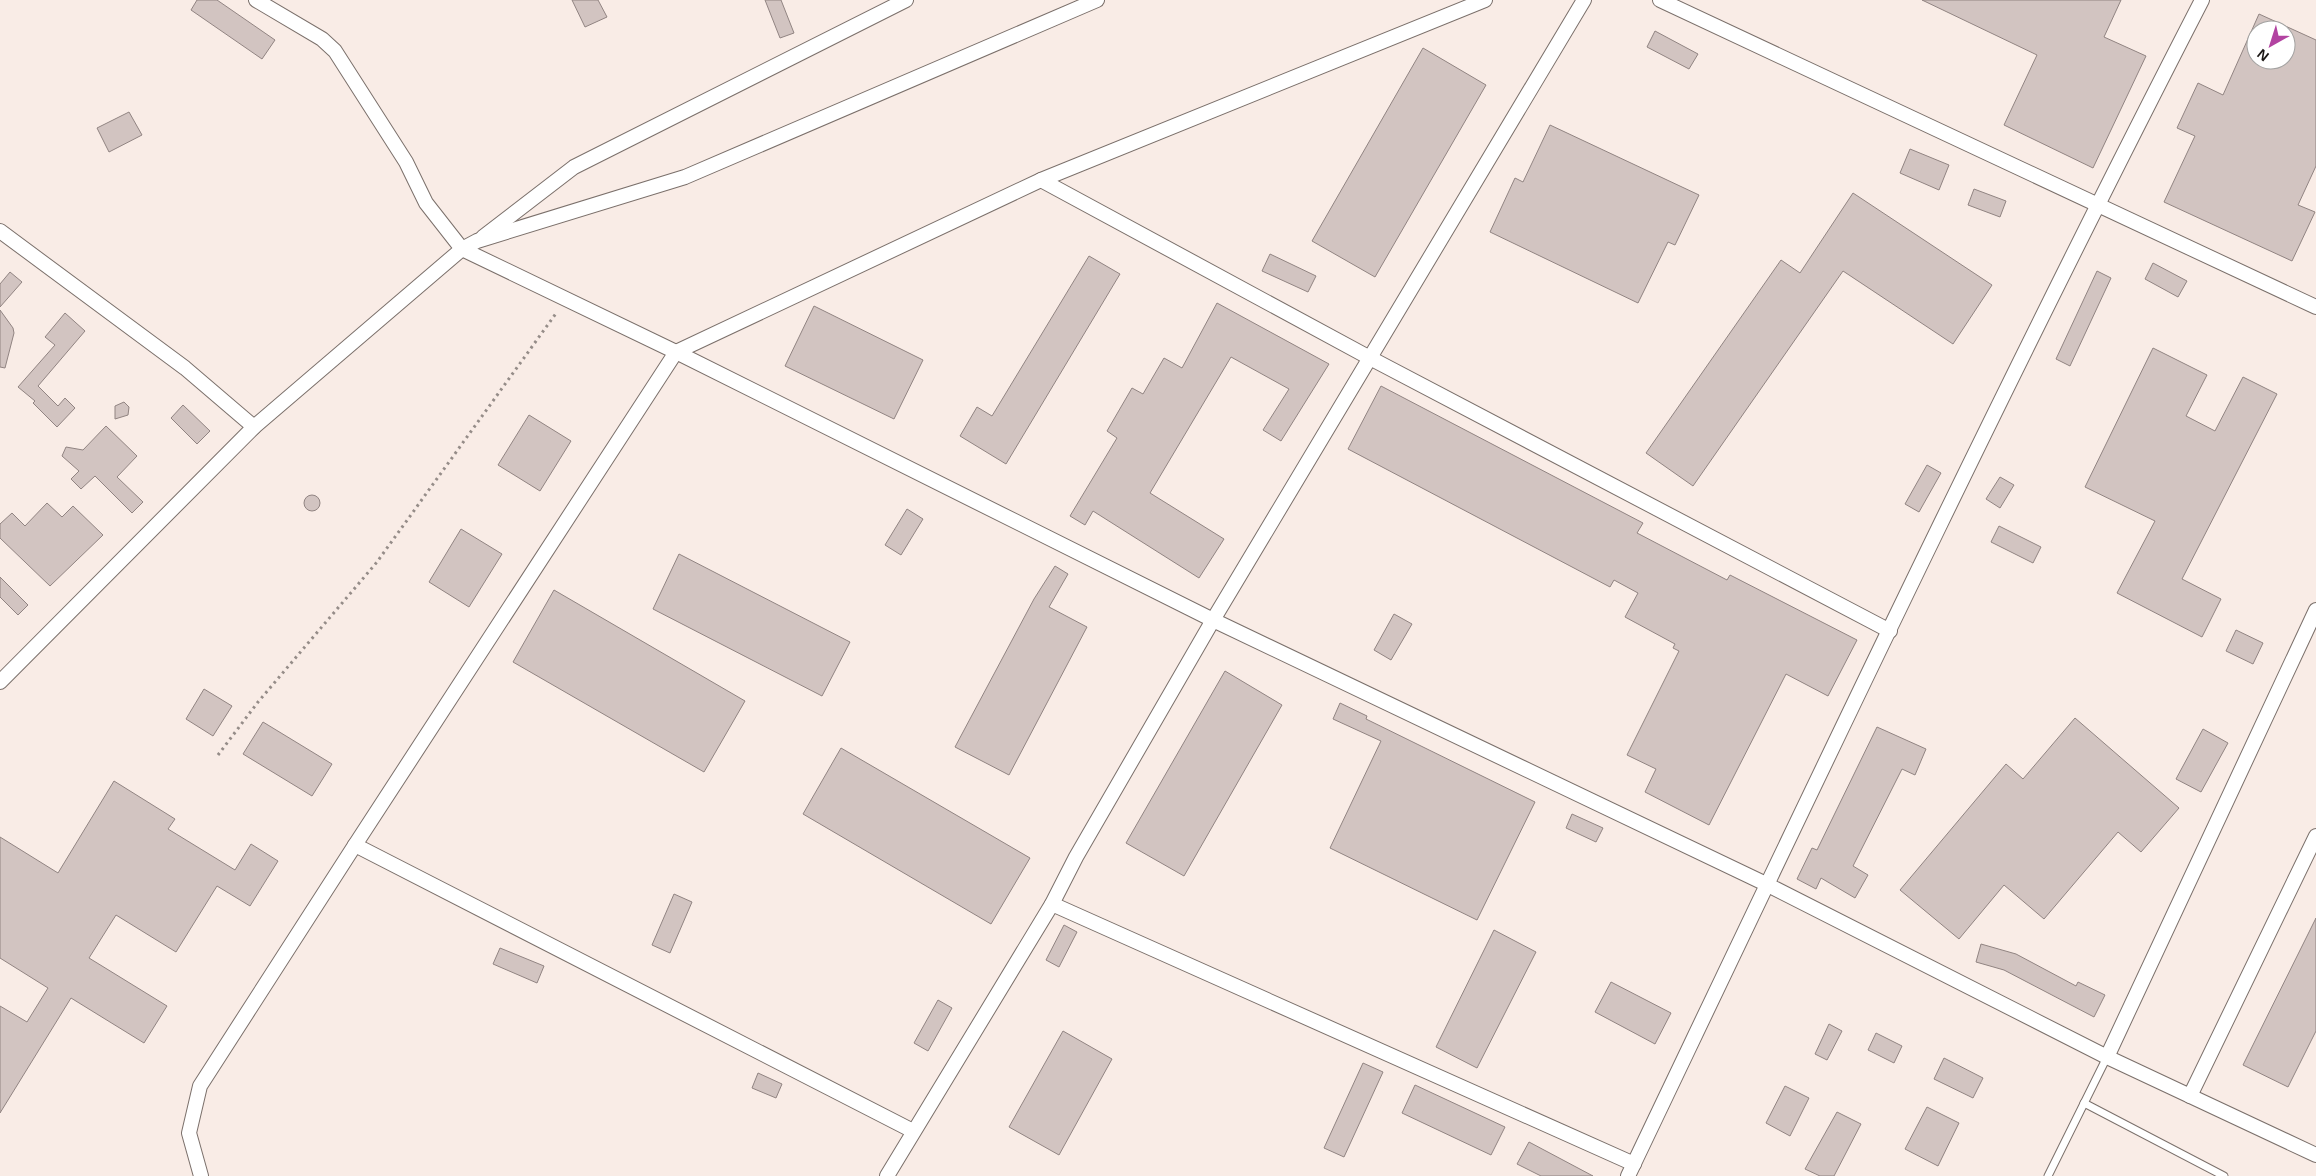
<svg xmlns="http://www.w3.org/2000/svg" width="2316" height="1176" viewBox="0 0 2316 1176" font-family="Helvetica,sans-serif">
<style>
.building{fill:#d2c4c1;stroke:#918482;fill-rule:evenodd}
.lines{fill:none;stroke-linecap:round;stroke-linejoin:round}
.service-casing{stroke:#7b706b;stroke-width:9}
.minor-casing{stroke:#7b706b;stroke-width:16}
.path{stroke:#958c88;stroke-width:3;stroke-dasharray:2.5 4;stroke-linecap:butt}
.service{stroke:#fff;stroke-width:7}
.minor{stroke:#fff;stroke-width:14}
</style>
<rect width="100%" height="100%" fill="#f9ece6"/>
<g class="building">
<polygon points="197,0 217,0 275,40 262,59 191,10"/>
<polygon points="572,0 598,0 607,17 585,27"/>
<polygon points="765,0 781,0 794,33 780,38"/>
<polygon points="1922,0 2121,0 2104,37 2146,56 2093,168 2004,125 2037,55"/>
<path d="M2259 14 2316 40V166L2298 205 2315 212 2292 261 2164 202 2195 136 2177 128 2198 83 2223 95ZM2256 30H2286V60H2256Z"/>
<polygon points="1655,31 1698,54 1689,69 1647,47"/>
<polygon points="1423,48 1486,85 1375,277 1312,241"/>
<polygon points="129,112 142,135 109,152 97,128"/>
<polygon points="1550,125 1699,195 1675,245 1668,242 1638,303 1490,232 1515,178 1523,182"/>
<polygon points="1910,149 1949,165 1939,190 1900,173"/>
<polygon points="1974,189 2006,201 2000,217 1968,205"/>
<polygon points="1853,193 1992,285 1953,344 1843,271 1693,486 1646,453 1781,260 1800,273"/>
<polygon points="1270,254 1316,276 1308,292 1262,271"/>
<polygon points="1089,256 1120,274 1006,464 960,436 977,407 992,416"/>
<polygon points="2153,263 2187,281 2178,297 2145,279"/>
<polygon points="2097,271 2111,278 2070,366 2056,359"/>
<polygon points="10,272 22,282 0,307 0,284"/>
<polygon points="1217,303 1329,364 1281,441 1263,430 1289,389 1231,357 1150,493 1224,539 1199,578 1093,511 1085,525 1070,516 1117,438 1107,431 1132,388 1143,394 1164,358 1182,368"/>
<polygon points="814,306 923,360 894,419 785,366"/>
<polygon points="0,310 13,328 14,333 5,368 0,367"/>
<polygon points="65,313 85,331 38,386 58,406 65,398 75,408 57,427 33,403 35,401 18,387 55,345 45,337"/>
<polygon points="2153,348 2207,375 2186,416 2215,431 2243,377 2277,394 2182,579 2221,599 2202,637 2117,593 2155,521 2085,487"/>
<polygon points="1381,386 1643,523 1637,533 1727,580 1730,575 1857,640 1828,696 1786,674 1709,825 1645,792 1656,769 1627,755 1679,651 1673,648 1675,644 1625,617 1638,593 1614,580 1610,587 1348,449"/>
<polygon points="124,402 129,407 128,415 115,419 115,406"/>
<polygon points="183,405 210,431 197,444 171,418"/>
<polygon points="529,415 571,441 540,491 498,465"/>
<polygon points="106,426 137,456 117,477 143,502 132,513 95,476 81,489 71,479 79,471 62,456 66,447 83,450"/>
<polygon points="1927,465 1941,473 1919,512 1905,504"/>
<polygon points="2000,477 2014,485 2000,508 1986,499"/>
<circle cx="312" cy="503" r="8"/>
<polygon points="47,503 62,517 73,506 103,535 50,586 0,538 0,524 12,513 25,526"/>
<polygon points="907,509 923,519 901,555 885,545"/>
<polygon points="1999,526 2041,547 2033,563 1991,542"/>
<polygon points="461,529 502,554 469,607 429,582"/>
<polygon points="679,554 850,642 822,696 653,609"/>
<polygon points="1055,566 1068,574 1049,607 1087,627 1009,775 955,747 1034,599"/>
<polygon points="0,577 28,605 18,615 0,597"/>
<polygon points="554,590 745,701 704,772 513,662"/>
<polygon points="1394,614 1412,624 1391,660 1374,650"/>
<polygon points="2236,630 2263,643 2253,664 2226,651"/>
<polygon points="1225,671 1282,705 1184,876 1126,843"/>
<polygon points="204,689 232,706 213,736 186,719"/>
<polygon points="1340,703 1367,716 1366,719 1535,802 1477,920 1330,848 1381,741 1333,719"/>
<polygon points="2075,718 2179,808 2141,852 2118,832 2044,919 2004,885 1959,939 1900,890 2006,764 2023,779"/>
<polygon points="263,722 332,764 312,796 243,754"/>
<polygon points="1877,727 1926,749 1915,775 1902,769 1853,866 1868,875 1855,898 1821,878 1816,889 1797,879 1812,848 1817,850"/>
<polygon points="2203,729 2228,743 2201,792 2176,779"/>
<polygon points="841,748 1030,858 991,924 803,814"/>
<polygon points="114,781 175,819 168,829 235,870 251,844 278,861 250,906 217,886 176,952 116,915 89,958 167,1006 144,1043 71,998 0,1113 0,1006 27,1022 48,988 0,958 0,837 58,873"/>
<polygon points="1572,814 1603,828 1596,842 1566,828"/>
<polygon points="674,894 692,902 670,953 652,945"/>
<polygon points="2316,918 2316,1031 2288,1087 2243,1065"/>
<polygon points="1064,925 1077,932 1059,967 1046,960"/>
<polygon points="1494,930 1536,952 1477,1068 1436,1047"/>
<polygon points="1981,944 2016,954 2076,986 2078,982 2105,995 2094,1017 2004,970 1976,962"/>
<polygon points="500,948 544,966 537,983 493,964"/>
<polygon points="1611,982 1671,1013 1655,1044 1595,1012"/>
<polygon points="938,1000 952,1008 928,1051 914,1043"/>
<polygon points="1829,1024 1842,1031 1827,1060 1815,1054"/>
<polygon points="1063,1031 1112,1059 1059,1155 1009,1127"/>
<polygon points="1876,1033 1902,1046 1894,1063 1868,1050"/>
<polygon points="1944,1058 1983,1078 1973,1098 1934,1079"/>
<polygon points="1363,1063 1383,1072 1344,1157 1324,1148"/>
<polygon points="758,1073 782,1084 776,1098 752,1088"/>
<polygon points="1415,1085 1505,1127 1491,1155 1402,1113"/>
<polygon points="1785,1086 1809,1098 1790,1136 1766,1123"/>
<polygon points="1927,1107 1959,1123 1938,1166 1905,1149"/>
<polygon points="1837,1112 1861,1124 1834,1176 1820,1176 1805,1169"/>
<polygon points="1529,1142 1593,1176 1541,1176 1517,1164"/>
</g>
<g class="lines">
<g class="service-casing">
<g id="service">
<polyline points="2084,1103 2224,1176"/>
<polyline points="2048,1176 2107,1057"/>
</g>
</g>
<g class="minor-casing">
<g id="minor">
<polyline points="256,0 322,39 335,51 406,162 426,203 462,249 676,352 1213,620 1766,884 2107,1057 2316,1155"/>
<polyline points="1660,0 2316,307"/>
<polyline points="1041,180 1370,358 1890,631"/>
<polyline points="0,231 185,368 254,427"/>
<polyline points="483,237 574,167 906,0"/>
<polyline points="0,682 254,427 462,249 477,241 685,177 1097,0"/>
<polyline points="1052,904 1634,1164"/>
<polyline points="2107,1057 2316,610"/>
<polyline points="2190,1096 2316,836"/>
<polyline points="913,1131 355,845 676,352 1041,180 1485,0"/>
<polyline points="201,1176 189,1133 200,1086 355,845"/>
<polyline points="887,1176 1052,904 1076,857 1213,620 1584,0"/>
<path d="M1628 1176C1816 782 2002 388 2202 0"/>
</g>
</g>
<polyline class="path" points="218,755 258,702 377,562 557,312"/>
<use href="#service" class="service"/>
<use href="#minor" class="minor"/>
</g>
<g transform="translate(2271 45) rotate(219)"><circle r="24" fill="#ffffff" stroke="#a3a2a1"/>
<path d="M0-4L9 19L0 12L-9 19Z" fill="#b243a1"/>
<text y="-8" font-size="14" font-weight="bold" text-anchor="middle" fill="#1a1614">N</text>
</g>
</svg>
